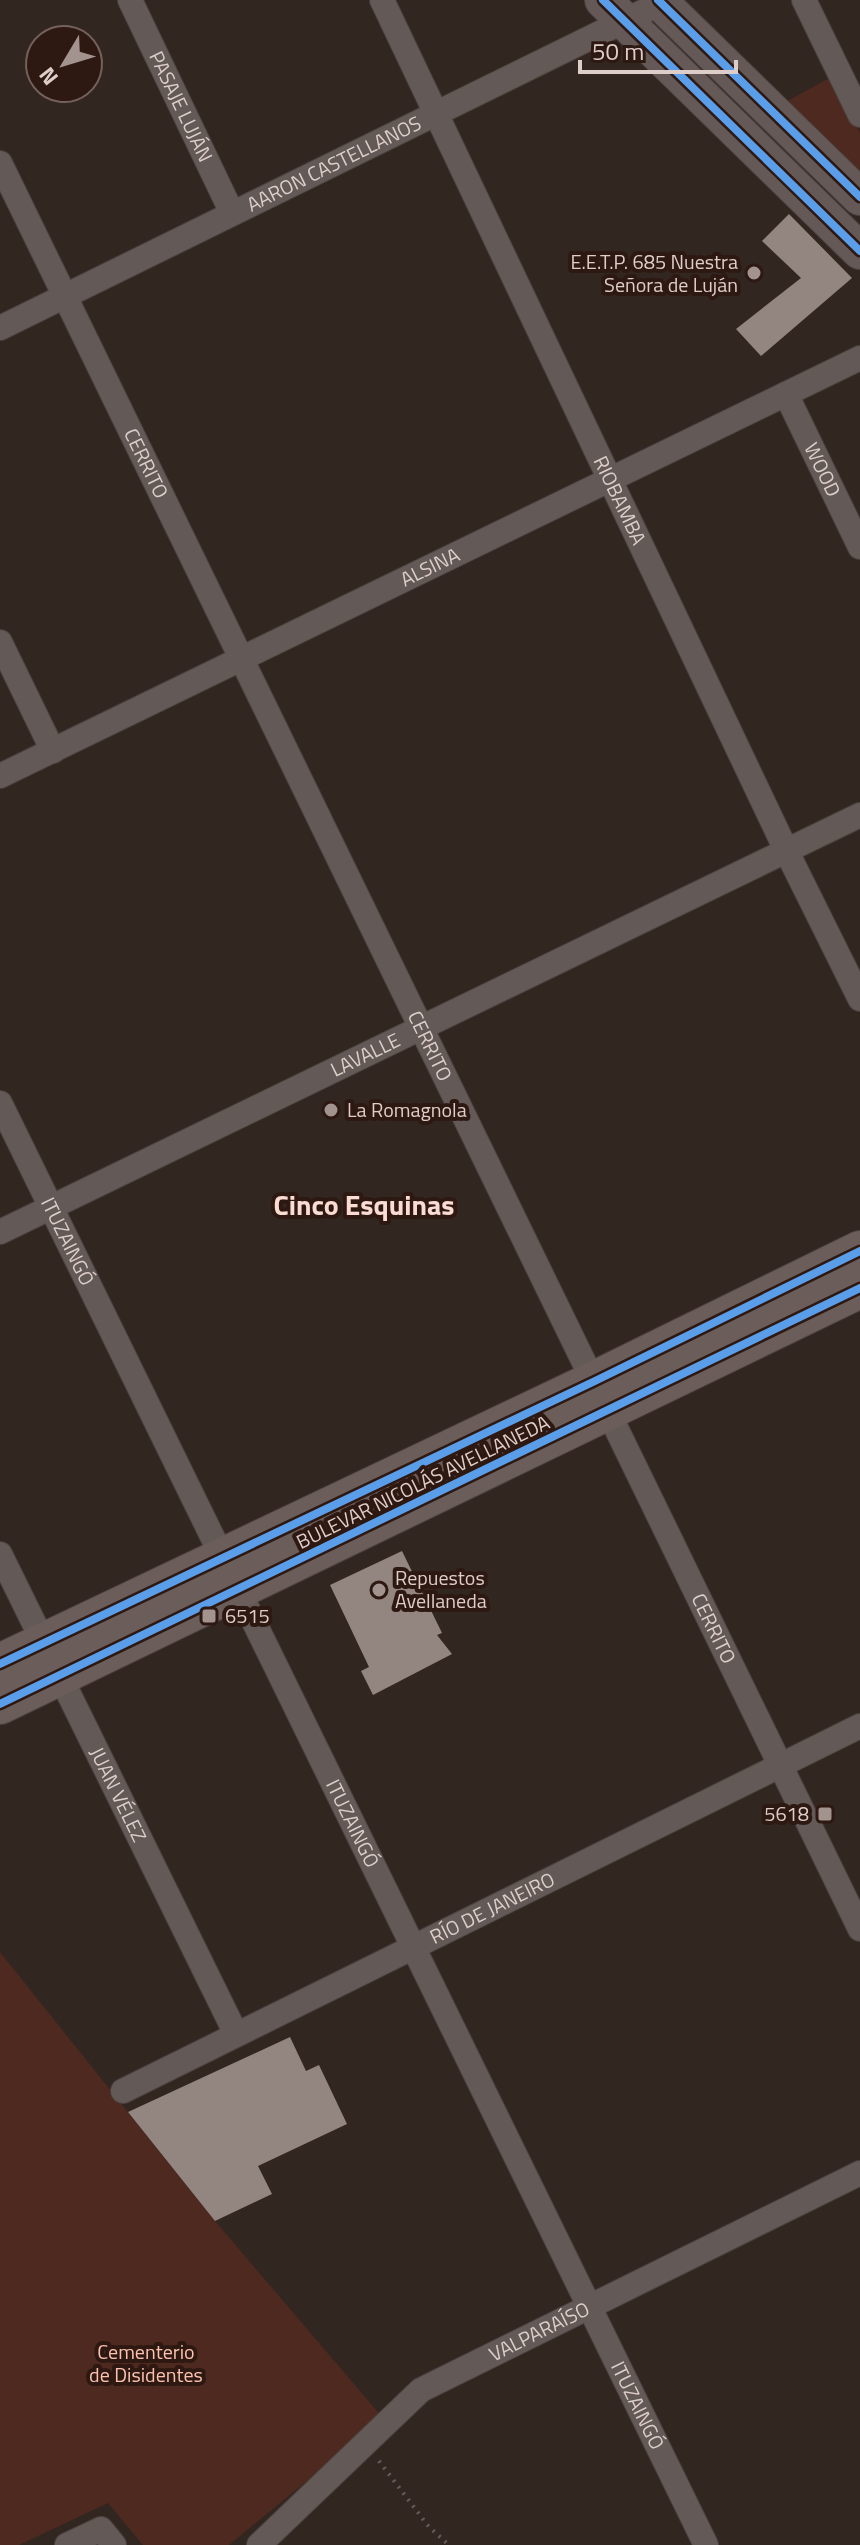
<svg xmlns="http://www.w3.org/2000/svg" width="860" height="2545" viewBox="0 0 860 2545" font-family="'Titillium Web',sans-serif">
<style>
.green{fill:#4e291f}
.building{fill:#938580}
.lines{fill:none;stroke-linecap:round;stroke-linejoin:round}
.street-casing{stroke:#4c413e;stroke-width:26}
.secondary-casing{stroke:#4c413e;stroke-width:38}
.primary-casing{stroke:#4c413e;stroke-width:42}
.path{stroke:#655c5a;stroke-width:4;stroke-dasharray:2 6;stroke-linecap:butt}
.street{stroke:#635a57;stroke-width:24}
.secondary{stroke:#645956;stroke-width:36}
.primary{stroke:#6b5e5a;stroke-width:40}
.cycleway-casing{stroke:#2e1812;stroke-width:13}
.cycleway{stroke:#5a9eea;stroke-width:8}
.poi-dot{fill:#a2938f;stroke:#2e1812;stroke-width:3}
.labels{text-anchor:middle;stroke-width:8;stroke-linejoin:round;paint-order:stroke}
.street-label{font-size:20px;fill:#dececa;stroke:#2e1812}
.poi-label{font-size:20px;fill:#dececa;stroke:#2e1812;text-anchor:start}
.park-label{font-size:20px;fill:#fcc1af;stroke:#2e1812}
.district-label{font-size:28px;font-weight:bold;fill:#fbdcd3;stroke:#2e1812}
</style>
<rect width="100%" height="100%" fill="#322621"/>
<g class="green">
<polygon points="833,76 860,133 860,180 782,104"/>
<polygon points="0,1952 215,2221 383,2418 229,2545 143,2545 108,2503 19,2545 0,2545"/>
</g>
<g class="building">
<polygon points="789,214 852,278 761,356 736,329 801,278 762,241"/>
<polygon points="402,1551 442,1633 437,1635 452,1654 373,1695 361,1671 369,1667 330,1585"/>
<polygon points="290,2037 306,2071 319,2065 347,2124 258,2166 272,2194 215,2221 128,2112"/>
</g>
<g class="lines">
<g class="street-casing">
<g id="street">
<path id="s1" d="M130 0 232 213"/>
<path id="s2" d="M382 0 786 850 860 999"/>
<polyline points="804,0 860,115"/>
<path id="s3" d="M0 163 860 1929"/>
<path id="s4" d="M0 328 667 0"/>
<path id="s5" d="M786 394 860 547"/>
<polyline points="0,642 53,751"/>
<path id="s6" d="M0 776 860 358"/>
<path id="s7" d="M0 1103 706 2545"/>
<path id="s8" d="M0 1232 860 815"/>
<path id="s9" d="M0 1554 236 2034"/>
<path id="s10" d="M123 2091 860 1726"/>
<polyline points="67,2545 101,2529 114,2545"/>
<path id="s11" d="M259 2545 421 2390 860 2173"/>
</g>
</g>
<g class="secondary-casing">
<g id="secondary">
<polyline points="603,0 860,251"/>
<polyline points="658,0 860,197"/>
</g>
</g>
<g class="primary-casing">
<g id="primary">
<polyline points="0,1664 595,1381 860,1251"/>
<polyline points="0,1704 860,1288"/>
</g>
</g>
<polyline class="path" points="379,2461 429,2527 449,2545"/>
<use href="#street" class="street"/>
<use href="#secondary" class="secondary"/>
<use href="#primary" class="primary"/>
<g class="cycleway-casing">
<g id="cycleway">
<polyline points="603,0 860,251"/>
<polyline points="658,0 860,197"/>
<polyline points="0,1664 595,1381 860,1251"/>
<polyline points="0,1704 860,1288"/>
</g>
</g>
<use href="#cycleway" class="cycleway"/>
</g>
<g class="poi-dot">
<circle cx="754" cy="273" r="8"/>
<circle cx="331" cy="1110" r="8"/>
<circle cx="379" cy="1590" r="8"/>
<rect x="201" y="1608" width="16" height="16" rx="4"/>
<rect x="817" y="1806" width="16" height="16" rx="4"/>
</g>
<g class="labels">
<g class="street-label">
<text dy="7" stroke="none"><textPath href="#s1" startOffset="118">PASAJE LUJÁN</textPath></text>
<text dy="7" stroke="none"><textPath href="#s4" startOffset="372">AARON CASTELLANOS</textPath></text>
<text dy="7" stroke="none"><textPath href="#s3" startOffset="334">CERRITO</textPath></text>
<text dy="7" stroke="none"><textPath href="#s5" startOffset="84">WOOD</textPath></text>
<text dy="7" stroke="none"><textPath href="#s2" startOffset="554">RIOBAMBA</textPath></text>
<text dy="7" stroke="none"><textPath href="#s6" startOffset="478">ALSINA</textPath></text>
<text dy="7" stroke="none"><textPath href="#s3" startOffset="982">CERRITO</textPath></text>
<text dy="7" stroke="none"><textPath href="#s8" startOffset="406">LAVALLE</textPath></text>
<text dy="7" stroke="none"><textPath href="#s7" startOffset="154">ITUZAINGÓ</textPath></text>
<text transform="translate(423 1482) rotate(-26)" y="7">BULEVAR NICOLÁS AVELLANEDA</text>
<text dy="7" stroke="none"><textPath href="#s3" startOffset="1630">CERRITO</textPath></text>
<text dy="7" stroke="none"><textPath href="#s9" startOffset="268">JUAN VÉLEZ</textPath></text>
<text dy="7" stroke="none"><textPath href="#s7" startOffset="802">ITUZAINGÓ</textPath></text>
<text dy="7" stroke="none"><textPath href="#s10" startOffset="412">RÍO DE JANEIRO</textPath></text>
<text dy="7" stroke="none"><textPath href="#s11" startOffset="356">VALPARAÍSO</textPath></text>
<text dy="7" stroke="none"><textPath href="#s7" startOffset="1450">ITUZAINGÓ</textPath></text>
</g>
<g class="poi-label">
<text x="738" y="269" text-anchor="end">E.E.T.P. 685 Nuestra<tspan x="738" dy="23">Señora de Luján</tspan></text>
<text x="347" y="1117">La Romagnola</text>
<text x="395" y="1585">Repuestos<tspan x="395" dy="23">Avellaneda</tspan></text>
<text x="225" y="1623">6515</text>
<text x="809" y="1821" text-anchor="end">5618</text>
</g>
<g class="park-label">
<text x="146" y="2359">Cementerio<tspan x="146" dy="23">de Disidentes</tspan></text>
</g>
<g class="district-label">
<text x="364" y="1215">Cinco Esquinas</text>
</g>
</g>
<g transform="translate(64 64) rotate(232)"><circle r="38" fill="#2e1812" stroke="#74615c" stroke-width="2"/>
<path d="M0-6L14 30L0 20L-14 30Z" fill="#a2938f"/>
<text y="-12" font-size="22" font-weight="bold" text-anchor="middle" fill="#dececa">N</text>
</g>
<path d="M580 60v12h156v-12" fill="none" stroke="#dececa" stroke-width="4"/>
<text x="592" y="60" font-size="24" fill="#dececa" stroke="#2e1812" stroke-width="6" paint-order="stroke">50 m</text>
</svg>
